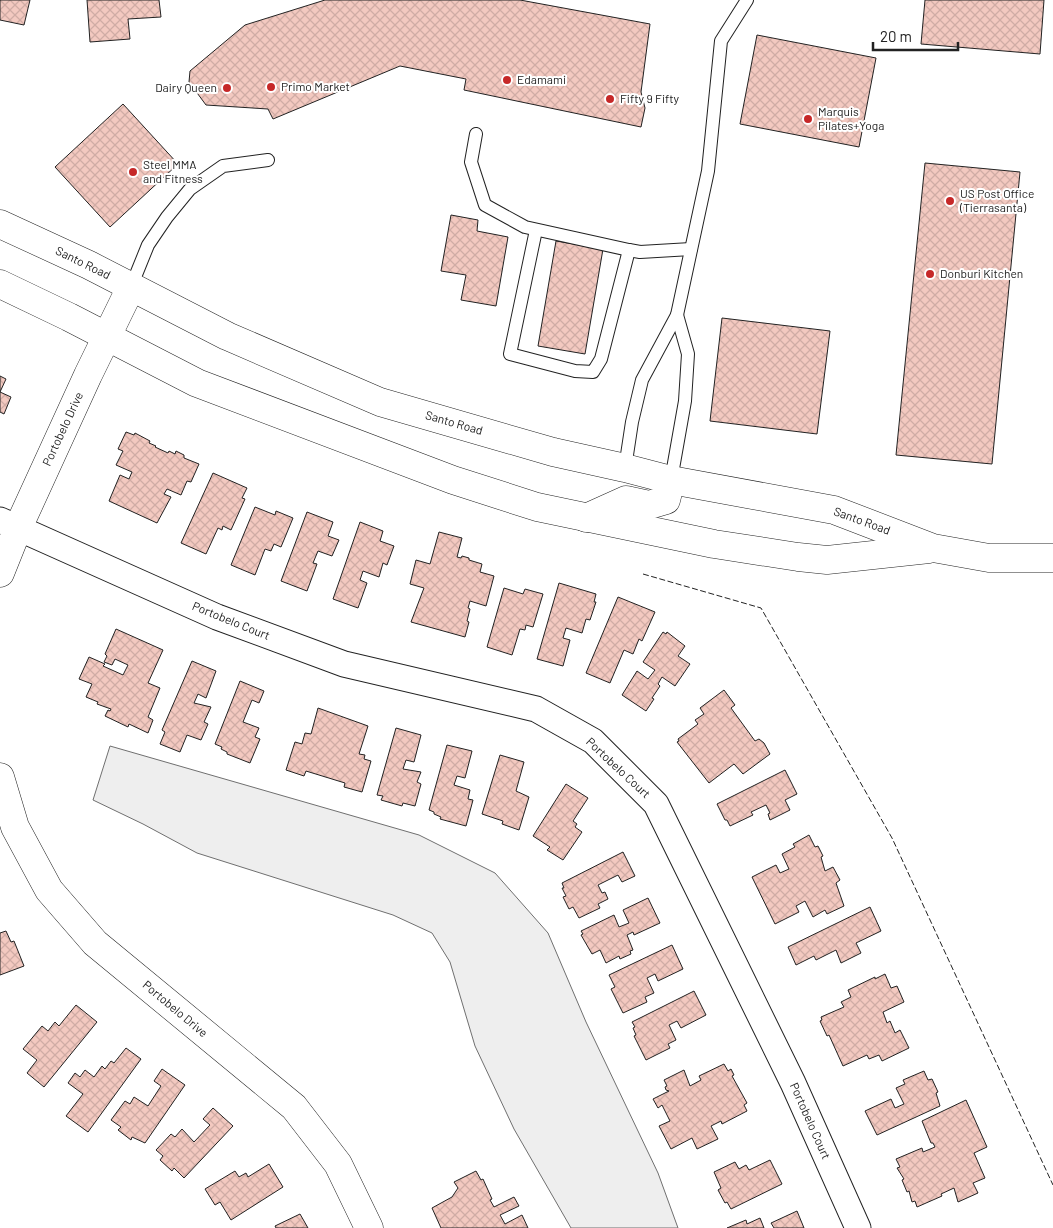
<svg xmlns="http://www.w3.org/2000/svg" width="1053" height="1228" viewBox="0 0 1053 1228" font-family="Barlow,sans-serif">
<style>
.grass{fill:#eee;stroke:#6f6f6f}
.building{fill:url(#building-cross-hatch);stroke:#222}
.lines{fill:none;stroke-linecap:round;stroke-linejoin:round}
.service-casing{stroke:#222;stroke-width:14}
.minor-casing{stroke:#222;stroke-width:27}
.tertiary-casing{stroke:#222;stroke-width:29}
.primary-casing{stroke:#222;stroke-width:29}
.service{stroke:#fff;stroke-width:12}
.minor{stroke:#fff;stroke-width:25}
.tertiary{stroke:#fff;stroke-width:28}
.primary{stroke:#fff;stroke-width:28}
.fence{stroke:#222;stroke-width:1;stroke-dasharray:6 2.5;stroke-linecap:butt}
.poi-dot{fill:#c62828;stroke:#fff;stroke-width:2}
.labels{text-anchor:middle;stroke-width:4;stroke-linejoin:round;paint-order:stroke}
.poi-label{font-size:12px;fill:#222;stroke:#fff;text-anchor:start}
.street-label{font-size:12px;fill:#222;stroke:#fff}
</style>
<defs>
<pattern id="building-cross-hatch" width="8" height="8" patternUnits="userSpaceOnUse" patternTransform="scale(1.25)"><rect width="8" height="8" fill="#f3c9c0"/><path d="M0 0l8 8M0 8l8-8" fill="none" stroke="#d0aca5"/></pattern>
</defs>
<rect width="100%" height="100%" fill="#fff"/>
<polygon class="grass" points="110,746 419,835 495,873 548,933 586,1022 658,1173 678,1228 571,1228 514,1129 475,1046 450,962 432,933 393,915 197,853 143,824 93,800"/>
<g class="building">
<polygon points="0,0 30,0 24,25 0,20"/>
<polygon points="87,0 159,0 161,17 128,19 130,39 90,42"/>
<polygon points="325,0 520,0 650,24 641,92 645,108 641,127 464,90 466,79 400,66 273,119 268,109 206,105 189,82 190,71 245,25"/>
<polygon points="925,0 1044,0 1040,54 921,44"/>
<polygon points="757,35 876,58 859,147 740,124"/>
<polygon points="123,104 178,164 110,227 55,167"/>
<polygon points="925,163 1020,172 992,464 896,455"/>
<polygon points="451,215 478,220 477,231 508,237 496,306 461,300 466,275 441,271"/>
<polygon points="556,241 603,249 585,354 538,346"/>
<polygon points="722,318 830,331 817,434 710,421"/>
<polygon points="0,376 6,379 0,392 11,397 4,414 0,412"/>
<polygon points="126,432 134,435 135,433 150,441 149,443 156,446 155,447 168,453 169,451 175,454 176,451 184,455 184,458 199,464 191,482 187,481 181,495 167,489 164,494 171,497 157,523 109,501 120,475 129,479 132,472 116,465 123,451 118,449"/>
<polygon points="213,473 247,488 242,498 245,499 231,530 223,526 222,530 218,528 206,554 181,543"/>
<polygon points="255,507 275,515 276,511 293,518 281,547 274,544 271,551 265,549 255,575 231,565"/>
<polygon points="307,512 333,522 328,536 339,540 332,556 318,551 313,563 317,564 307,591 281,581"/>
<polygon points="360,522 383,531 380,541 394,546 387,565 383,563 379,577 363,571 360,580 367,583 358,608 333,599"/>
<polygon points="439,532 462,538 457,557 461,558 462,556 469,558 469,560 482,564 480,572 494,576 486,606 470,601 468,608 470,609 467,621 469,622 465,637 411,622 424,588 410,584 416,560 430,564"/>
<polygon points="559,583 596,594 594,602 596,602 590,620 586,619 582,633 566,628 563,638 570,640 563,666 537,659"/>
<polygon points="504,588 523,594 525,589 543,594 533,627 526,625 525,630 520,629 512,655 487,647"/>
<polygon points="618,597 655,612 642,641 639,639 633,654 624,650 610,683 586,673"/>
<polygon points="116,629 163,650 148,683 160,688 148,717 153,720 148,733 129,724 128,727 105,716 108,710 110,711 111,709 97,704 98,702 86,697 92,684 79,679 89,657 105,664 103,666 123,675 128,665 115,659 112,665 104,662 107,656 105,654"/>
<polygon points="663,632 666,634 667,632 685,646 678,656 690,664 675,686 662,677 658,684 660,686 652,698 654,699 646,711 622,695 637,671 648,679 655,670 643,662"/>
<polygon points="192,661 216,671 206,698 198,694 194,703 211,707 204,722 208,724 201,740 187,735 180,752 160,744 165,732 162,730"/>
<polygon points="240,681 264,691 259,703 252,700 243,722 259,728 255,737 260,739 250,763 227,754 227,752 221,749 222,747 215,744"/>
<polygon points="724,690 735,705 731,708 755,741 759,739 764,743 770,754 743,774 734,764 709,783 677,742 679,741 678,739 698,724 695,720 704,714 700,708"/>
<polygon points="318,708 368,726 359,754 365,755 364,759 371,761 362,792 344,787 345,783 306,771 304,776 286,770 295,742 302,744 305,733 311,734"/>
<polygon points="396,728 421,735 414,762 406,760 403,769 421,772 417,782 421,784 415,806 403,803 402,806 381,800 383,796 377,795"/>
<polygon points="447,745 472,751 465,778 457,776 454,785 470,790 468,799 473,800 466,826 440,819 441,817 434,814 434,812 429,810"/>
<polygon points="500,755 524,762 516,791 529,797 519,830 502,824 503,821 482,814"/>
<polygon points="785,770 797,794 785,800 790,810 770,820 768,814 770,813 766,805 751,812 753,815 730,826 727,820 725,820 717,804"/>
<polygon points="566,784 588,798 573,821 577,824 575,827 582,832 563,860 547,850 550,847 533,836"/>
<polygon points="809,835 815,847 818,846 823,856 821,857 825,871 833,867 840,880 836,883 844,906 827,914 825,910 813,917 805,901 796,906 799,912 775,924 752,877 776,865 780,873 789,869 782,854 795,847 793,844"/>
<polygon points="623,852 635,876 622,882 618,875 598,885 602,893 605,892 608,899 598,904 600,908 579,918 573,907 569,909 563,897 566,896 562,888 564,888 562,883"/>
<polygon points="648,898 660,923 634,935 633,932 627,935 633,950 630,951 631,954 620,959 619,956 606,963 600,950 592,954 581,935 583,934 581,931 614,915 619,927 629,923 623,910"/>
<polygon points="870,907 881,931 856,943 861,953 841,963 836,950 816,960 814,956 796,965 788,947"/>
<polygon points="6,931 11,942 14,941 24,966 0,975 0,933"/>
<polygon points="672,945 683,969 658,981 655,974 647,978 654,993 645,997 647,1002 623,1013 611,989 615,987 609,975"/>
<polygon points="885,974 891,988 897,986 904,1002 883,1012 887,1023 890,1021 895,1033 900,1030 909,1048 882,1061 879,1055 869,1059 867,1055 843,1066 829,1035 827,1036 820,1021 822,1020 821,1017 844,1007 841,1002 851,997 848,990 875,977 875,979"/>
<polygon points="694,991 706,1015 681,1028 677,1021 669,1025 676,1040 668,1044 670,1048 646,1060 634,1036 636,1035 633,1028 635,1027 632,1022"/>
<polygon points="76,1005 97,1022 44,1087 27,1073 37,1060 23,1049 42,1026 48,1031 55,1022 59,1026"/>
<polygon points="126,1048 141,1059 88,1132 66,1116 83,1094 68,1083 75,1073 80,1077 85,1070 94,1077 102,1066 105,1069 111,1061 114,1063"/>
<polygon points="724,1064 728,1071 731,1069 734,1075 732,1076 747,1103 744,1105 747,1111 722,1124 721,1121 711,1126 718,1139 697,1149 692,1138 671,1149 659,1126 670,1121 662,1105 658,1108 653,1099 669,1091 666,1090 665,1087 667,1086 664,1080 684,1070 690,1086 701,1080 699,1076"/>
<polygon points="162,1069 185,1085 145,1143 132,1137 131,1140 118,1130 121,1127 111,1120 125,1101 130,1104 134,1097 148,1106 161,1086 154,1081"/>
<polygon points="924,1071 928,1080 932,1079 938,1092 936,1093 940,1106 877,1135 865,1111 891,1099 895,1108 904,1104 896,1088 905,1084 903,1080"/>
<polygon points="966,1100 987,1147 974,1153 985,1178 973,1183 978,1193 958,1202 954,1188 941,1194 942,1196 917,1207 915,1201 912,1202 909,1191 907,1192 902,1180 904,1179 897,1168 900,1167 896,1159 922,1148 923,1152 935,1147 933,1143 931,1143 922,1121"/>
<polygon points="213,1108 233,1126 184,1178 174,1168 172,1171 160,1160 163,1156 156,1150 171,1134 175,1137 182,1129 194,1142 210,1125 203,1119"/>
<polygon points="770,1160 782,1184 731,1209 727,1202 725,1203 718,1190 721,1188 714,1172 735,1162 739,1169 746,1165 749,1170"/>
<polygon points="269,1164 283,1187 231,1220 220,1202 215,1205 205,1189 235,1171 239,1177 246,1173 248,1177"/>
<polygon points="476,1171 481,1180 483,1179 492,1199 490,1200 494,1207 514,1197 519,1206 500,1215 505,1224 522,1215 528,1228 441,1228 432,1208 452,1197 458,1188 454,1182"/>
<polygon points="797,1211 804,1228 774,1228 771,1223"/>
<polygon points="300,1214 308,1228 276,1228 275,1226"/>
<polygon points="760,1218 764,1228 727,1228 746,1220 747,1224"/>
</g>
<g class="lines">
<g class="service-casing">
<g id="service">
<polyline points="476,134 471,162 485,205 525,227 629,250 640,252 691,249"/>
<polyline points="536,230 510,354 575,371 593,372 601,359 629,250"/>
<polyline points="131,287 148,245 167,217 190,189 223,166 268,160"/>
<polyline points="625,468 632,422 642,380 677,315 708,171 721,41 747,0"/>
<polyline points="671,480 685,401 688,354 677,315"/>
</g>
</g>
<g class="minor-casing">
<polyline id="minor" points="0,520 217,617 344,664 536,709 593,741 656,804 793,1083 858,1228"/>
</g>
<g class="tertiary-casing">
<g id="tertiary">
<polyline points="0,573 18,528 88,375 131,287"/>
<polyline points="0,777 15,827 49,890 95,943 294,1107 338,1164 369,1228"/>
</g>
</g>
<g class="primary-casing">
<g id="primary">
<polyline points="0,224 89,265 227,336 380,402 553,452 625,468 671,480 834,510 933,548 989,558 1053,558"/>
<polyline points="0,284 69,317 197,383 453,480 537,507 714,544 798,557 827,560 929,549"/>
<polyline points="586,518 626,500 649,505 666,500 671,480"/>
</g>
</g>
<use href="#service" class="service"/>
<use href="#minor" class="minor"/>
<use href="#tertiary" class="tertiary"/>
<use href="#primary" class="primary"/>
<polyline class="fence" points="643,574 761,608 892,838 1053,1185"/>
</g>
<g class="poi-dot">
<circle cx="507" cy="80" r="5"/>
<circle cx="271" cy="87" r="5"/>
<circle cx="227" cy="88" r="5"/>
<circle cx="610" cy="99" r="5"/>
<circle cx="808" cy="119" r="5"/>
<circle cx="133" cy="172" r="5"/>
<circle cx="950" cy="201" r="5"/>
<circle cx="930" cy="274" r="5"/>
</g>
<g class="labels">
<g class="poi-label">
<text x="517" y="84">Edamami</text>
<text x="281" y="91">Primo Market</text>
<text x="217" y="92" text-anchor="end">Dairy Queen</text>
<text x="620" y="103">Fifty 9 Fifty</text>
<text x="818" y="116">Marquis<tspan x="818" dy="14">Pilates+Yoga</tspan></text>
<text x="143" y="169">Steel MMA<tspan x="143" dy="14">and Fitness</tspan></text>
<text x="960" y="198">US Post Office<tspan x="960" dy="14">(Tierrasanta)</tspan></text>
<text x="940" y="278">Donburi Kitchen</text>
</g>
<g class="street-label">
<text transform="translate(83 263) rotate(26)" y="4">Santo Road</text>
<text transform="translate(454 423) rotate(16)" y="4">Santo Road</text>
<text transform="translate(63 429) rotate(-65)" y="4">Portobelo Drive</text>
<text transform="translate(862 521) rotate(20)" y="4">Santo Road</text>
<text transform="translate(231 621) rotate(22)" y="4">Portobelo Court</text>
<text transform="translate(618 768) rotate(43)" y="4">Portobelo Court</text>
<text transform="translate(175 1009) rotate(40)" y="4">Portobelo Drive</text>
<text transform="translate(810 1121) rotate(66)" y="4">Portobelo Court</text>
</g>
</g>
<path d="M873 42v8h85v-8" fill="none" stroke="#222222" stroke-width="2.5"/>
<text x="880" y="42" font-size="15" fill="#222222" stroke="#ffffff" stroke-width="4" paint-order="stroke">20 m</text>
</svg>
